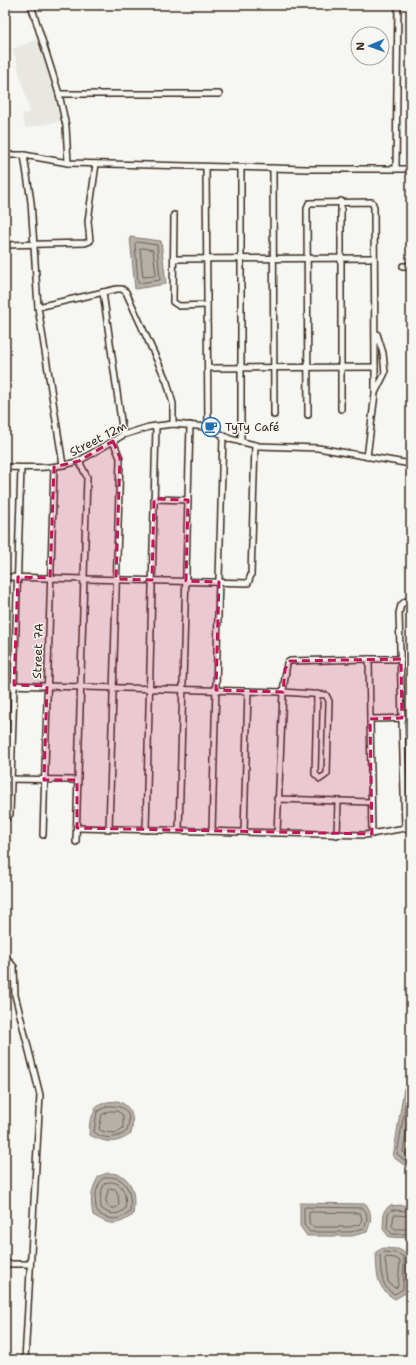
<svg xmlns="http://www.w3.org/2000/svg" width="416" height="1365" viewBox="0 0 416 1365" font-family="'Shantell Sans',sans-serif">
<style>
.built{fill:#e8e7e2}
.water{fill:#b6b0a9;stroke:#857a71}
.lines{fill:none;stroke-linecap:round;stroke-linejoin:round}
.shore{stroke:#6c6056;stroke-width:1}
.minor-casing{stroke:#3b2a1e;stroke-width:8}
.minor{stroke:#f6f6f2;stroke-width:5}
.marked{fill:#c2185b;fill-opacity:0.2;stroke:#c2185b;stroke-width:3;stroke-dasharray:8 5;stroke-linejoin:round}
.labels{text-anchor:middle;stroke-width:3;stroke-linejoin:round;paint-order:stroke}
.poi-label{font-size:12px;fill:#3b2a1e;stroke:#f6f6f2;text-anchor:start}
.street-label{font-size:12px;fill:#3b2a1e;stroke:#f6f6f2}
</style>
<rect width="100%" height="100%" fill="#f6f6f2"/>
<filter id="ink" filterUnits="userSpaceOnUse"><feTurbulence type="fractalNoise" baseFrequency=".025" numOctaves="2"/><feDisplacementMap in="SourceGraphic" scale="8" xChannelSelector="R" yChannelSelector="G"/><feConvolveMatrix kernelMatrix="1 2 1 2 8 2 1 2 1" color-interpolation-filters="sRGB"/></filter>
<g filter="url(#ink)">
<polygon class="built" points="38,39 57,93 62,121 25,128 22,114 30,112 13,49"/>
<g class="water">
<polygon points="130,237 161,241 166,284 135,289"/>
<polygon points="404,1088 411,1091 411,1166 404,1165 393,1157"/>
<path d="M118 1101C134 1108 134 1119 131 1134 114 1145 108 1143 89 1135L90 1121 97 1106 107 1102Z"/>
<path d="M108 1173C133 1173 136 1194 133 1215 116 1226 111 1226 93 1215 90 1199 91 1189 99 1176Z"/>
<path d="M300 1203 366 1204C373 1214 371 1221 367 1232L352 1236H307L300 1226Z"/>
<polygon points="403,1205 411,1207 411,1238 389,1237 383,1229 384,1211 389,1206"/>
<path d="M383 1248 398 1249 408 1254 409 1263 407 1292 395 1299C375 1288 377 1272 376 1252Z"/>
</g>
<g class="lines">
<g class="shore">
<polygon points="137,242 157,245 160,280 138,283 135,244"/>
<polygon points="143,248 153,250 156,275 154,276 143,277 140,249"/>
<polyline points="411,1094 407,1096 397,1154 405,1161 411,1162"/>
<polyline points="411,1102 403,1152 411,1157"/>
<path d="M108 1106C127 1105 132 1113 127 1131 117 1139 104 1140 94 1132L97 1112Z"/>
<polygon points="109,1111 117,1111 123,1115 123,1128 116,1133 104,1132 99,1129 102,1115"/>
<path d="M108 1177C128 1176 132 1195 130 1212 119 1221 108 1221 97 1212 94 1199 95 1190 102 1179Z"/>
<path d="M109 1182C124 1181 127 1196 125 1209 117 1216 109 1215 101 1208 100 1199 100 1192 105 1183Z"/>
<polygon points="109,1188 115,1189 118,1194 119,1205 116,1208 111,1208 107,1205 106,1200"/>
<path d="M306 1207 363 1208C369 1214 367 1222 364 1228L351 1232H310L304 1225V1208Z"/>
<polyline points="411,1211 391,1210 388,1214 387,1228 392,1234 411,1234"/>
<polygon points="311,1212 360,1213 362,1219 360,1224 350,1227 313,1227 309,1223 309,1213"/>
<polyline points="411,1216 394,1215 392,1226 395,1229 411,1229"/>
<path d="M384 1252 397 1253 404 1257 403 1289 395 1294C380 1289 381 1269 380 1255Z"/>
<polygon points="387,1257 395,1258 400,1261 398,1286 395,1288 388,1282 385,1259"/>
</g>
<g class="minor-casing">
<g id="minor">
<polyline points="31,5 59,94 66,126 68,163"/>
<polyline points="59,94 219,94"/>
<polyline points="5,155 24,155 68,163 307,169 411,169"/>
<polyline points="24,155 31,202 38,307 63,465"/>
<polyline points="206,167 208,427"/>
<polyline points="241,168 241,442"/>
<polyline points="273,168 274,415"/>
<polyline points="396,169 398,5"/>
<polyline points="341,201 341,409"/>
<polyline points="174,215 173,302 179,306 207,305"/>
<polyline points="5,245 85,243 90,241 88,221 96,164"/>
<polyline points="174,259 374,258"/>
<polyline points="403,266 411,266"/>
<polyline points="103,292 123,435"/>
<polyline points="38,307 117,289 122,289 126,292 167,382 173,404 173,424"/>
<polyline points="208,368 375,367"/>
<polyline points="376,391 385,373 383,353 377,334"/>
<polyline points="308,415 307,208 309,203 372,202 374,207 375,367 375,394 367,457"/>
<path d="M5 467C30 468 55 469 79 461L123 435 149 427 173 424 208 427 230 439 259 446 318 448 411 464"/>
<polyline points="154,499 188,500"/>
<polyline points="5,577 248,583 251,575 255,445"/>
<polyline points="5,685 283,692 277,833"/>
<polyline points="317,694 315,774 320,779 327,774 329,701 326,695 283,692 287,663 290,661 369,659"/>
<polyline points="370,719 411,718"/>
<polyline points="5,779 77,780"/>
<polyline points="277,799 371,802"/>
<polyline points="5,820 10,814 21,468"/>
<polyline points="77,828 365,835 411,827"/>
<polyline points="405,828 399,613 401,605 406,601 411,601"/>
<polyline points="109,829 120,458 113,441"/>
<polyline points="146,830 156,426"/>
<polyline points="179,830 190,425"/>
<polyline points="212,831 223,435"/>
<polyline points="244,832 248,691"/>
<polyline points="372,834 369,659 401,659"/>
<polyline points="43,835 54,467"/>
<polyline points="337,835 338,801"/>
<polyline points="76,842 87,477 79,461"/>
<polyline points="5,956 14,967 15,995 40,1095 25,1360"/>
<polyline points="5,1264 30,1264"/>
</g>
</g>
<use href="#minor" class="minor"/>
</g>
</g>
<path class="marked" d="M113 441 120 458 116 579 152 580 154 499 188 500 186 581 219 582 216 690 283 692 285 669 290 661 401 659 402 718 370 719 372 834 77 828V780H44L47 686 14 685 18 577 50 578 54 467 79 461Z"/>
<defs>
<g id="cafe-ring" transform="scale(1)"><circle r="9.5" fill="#f6f6f2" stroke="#1f6fb2" stroke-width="1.5"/><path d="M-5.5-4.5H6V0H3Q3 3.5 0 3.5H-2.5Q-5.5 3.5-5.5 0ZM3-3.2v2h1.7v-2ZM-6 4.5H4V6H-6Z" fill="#1f6fb2"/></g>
</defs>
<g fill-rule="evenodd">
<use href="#cafe-ring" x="211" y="427"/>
</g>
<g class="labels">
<g class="poi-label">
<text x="225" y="431">TyTy Café</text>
</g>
<g class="street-label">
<text transform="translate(98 439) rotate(-27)" y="4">Street 12m</text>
<text transform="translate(38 651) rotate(-88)" y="4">Street 7A</text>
</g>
</g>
<rect width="416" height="1365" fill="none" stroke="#f6f6f2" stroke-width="20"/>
<rect x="10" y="10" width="396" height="1345" fill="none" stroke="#3b2a1e" stroke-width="1.5" filter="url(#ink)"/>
<g transform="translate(370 46) rotate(268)"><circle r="19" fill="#f6f6f2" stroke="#aba49d"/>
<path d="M0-3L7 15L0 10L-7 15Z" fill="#1f6fb2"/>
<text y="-6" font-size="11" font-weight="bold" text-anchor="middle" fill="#3b2a1e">N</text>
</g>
</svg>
